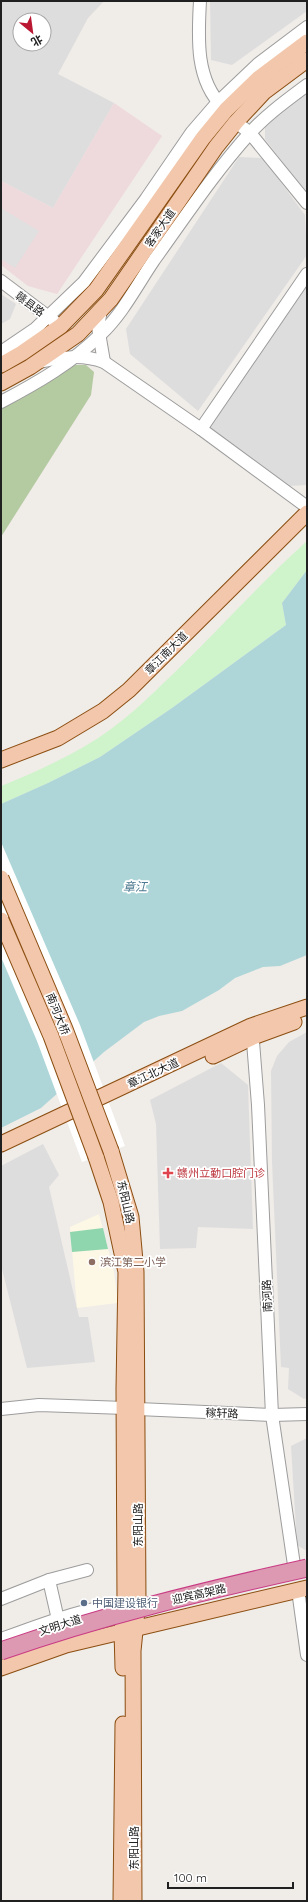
<svg xmlns="http://www.w3.org/2000/svg" width="308" height="1902" viewBox="0 0 308 1902" font-family="Quicksand,'Noto Sans SC',sans-serif">
<style>
.residential{fill:#deddde;fill-rule:evenodd}
.commercial{fill:#eed9dc}
.education{fill:#fcf8e5}
.forest{fill:#b4caa1}
.park{fill:#cff4cb}
.pitch{fill:#8fd5ae}
.parking{fill:#e0e0e0}
.water{fill:#aed6d8}
.pier{fill:#fff}
.lines{fill:none;stroke-linecap:round;stroke-linejoin:round}
.minor-casing{stroke:#9d9d9d;stroke-width:14}
.major-casing{stroke:#8b4e11;stroke-width:17}
.minor{stroke:#fff;stroke-width:12}
.major{stroke:#f2c7ab;stroke-width:15}
.major-bridge-casing{stroke:#8b4e11;stroke-width:17;stroke-linecap:butt}
.highway-bridge-casing{stroke:#c83b84;stroke-width:19;stroke-linecap:butt}
.major-bridge{stroke:#f2c7ab;stroke-width:15}
.highway-bridge{stroke:#de99b2;stroke-width:17}
.health-dot{fill:#e0444e;stroke:#fff;stroke-width:1.5}
.education-dot{fill:#8d6e63;stroke:#fff;stroke-width:1.5}
.service-dot{fill:#5c6f8a;stroke:#fff;stroke-width:1.5}
.labels{text-anchor:middle;stroke-width:3.5;stroke-linejoin:round;paint-order:stroke}
.street-label{font-size:11px;fill:#202020;stroke:#fff}
.health-label{font-size:11px;fill:#be3a42;stroke:#fff;text-anchor:start}
.education-label{font-size:11px;fill:#785e54;stroke:#fff;text-anchor:start}
.service-label{font-size:11px;fill:#4e5e75;stroke:#fff;text-anchor:start}
.water-label{font-size:12px;font-style:italic;fill:#4c7a90;stroke:#fff}
</style>
<rect width="100%" height="100%" fill="#f0ece8"/>
<g class="residential">
<path d="M1 1H104L88 18 58 74 114 103 53 208 1 181ZM20 20H44V44H20Z"/>
<polygon points="210,1 307,1 307,11 232,65 211,60"/>
<polygon points="307,93 307,194 265,139 265,125"/>
<polygon points="239,157 263,158 305,215 307,255 198,411 130,354 126,329"/>
<polygon points="307,283 307,485 289,486 206,428"/>
<polygon points="1,294 16,304 10,319 1,324"/>
<polygon points="307,1032 307,1398 304,1399 288,1389 289,1368 281,1367 272,1162 271,1071 277,1056 289,1042"/>
<polygon points="221,1063 248,1085 253,1229 198,1227 196,1248 160,1249 156,1124 150,1100"/>
<polygon points="43,1144 59,1175 49,1187 79,1317 88,1317 95,1362 27,1368 1,1265 1,1166"/>
<polygon points="307,1438 307,1551 297,1545 291,1446"/>
</g>
<polygon class="commercial" points="114,103 162,136 57,294 28,286 1,265 1,181 53,208"/>
<polygon class="education" points="99,1214 114,1272 118,1303 77,1308 70,1227"/>
<polygon class="forest" points="75,365 86,365 94,372 91,395 1,537 1,409"/>
<path class="park" d="M307 541V570L282 603 286 625 172 708 100 757 48 783 1 804V786C36 772 80 752 111 729 133 713 152 694 172 675 218 631 260 583 307 541Z"/>
<polygon class="pitch" points="103,1228 108,1249 72,1252 70,1232"/>
<polygon class="parking" points="1,208 39,231 15,268 1,259"/>
<polygon class="water" points="307,570 307,955 280,966 263,967 235,978 219,990 182,1011 159,1016 144,1022 104,1052 41,1108 1,1128 1,804 48,783 100,757 172,708 286,625 282,603"/>
<polygon class="pier" points="1,842 80,1025 125,1146 82,1162 37,1041 1,957"/>
<g class="lines">
<g class="minor-casing">
<g id="minor">
<path d="M200 1C198 37 195 80 223 107"/>
<polyline points="236,122 250,133 307,203"/>
<polyline points="1,281 54,321"/>
<polyline points="101,310 98,327 104,362"/>
<polyline points="1,352 35,329 84,282 146,199 192,132 218,102 258,64 307,27"/>
<path d="M40 362C63 357 82 354 104 362L201 429 307 507"/>
<path d="M1 402C37 383 72 363 101 334 123 313 137 285 154 260 185 217 214 173 249 134 266 115 287 100 307 85"/>
<polyline points="201,429 307,274"/>
<polyline points="252,1029 258,1105 272,1415 294,1565"/>
<polyline points="1,1409 39,1405 125,1408"/>
<polyline points="138,1409 272,1415 307,1414"/>
<polyline points="49,1580 59,1624"/>
<polyline points="298,1590 307,1655"/>
<polyline points="1,1599 49,1580 87,1570"/>
<path d="M1 1639C41 1625 82 1608 125 1604"/>
</g>
</g>
<g class="major-casing">
<g id="major">
<polyline points="1,365 22,353 61,326 96,290 203,138 226,110 259,78 307,42"/>
<polyline points="1,383 30,367 78,334 111,299 216,147 236,122 264,92 307,60"/>
<polyline points="1,760 58,738 103,711 129,690 307,513"/>
<polyline points="213,1056 253,1037 294,1022"/>
<polyline points="1,1144 251,1026 307,1007"/>
<polyline points="111,1151 131,1217 136,1272 138,1601 133,1651 134,1901"/>
<polyline points="96,1157 111,1202 126,1272 124,1389 125,1604 122,1631 123,1668"/>
<polyline points="1,1668 66,1645 307,1588"/>
<polyline points="121,1901 123,1724"/>
</g>
</g>
<use href="#minor" class="minor"/>
<use href="#major" class="major"/>
<g class="major-bridge-casing">
<g id="major-bridge">
<polyline points="1,878 65,1029 111,1151"/>
<polyline points="1,920 51,1036 96,1157"/>
</g>
</g>
<g class="highway-bridge-casing">
<path id="highway-bridge" d="M1 1651C101 1616 204 1591 307 1568"/>
</g>
<use href="#major-bridge" class="major-bridge"/>
<use href="#highway-bridge" class="highway-bridge"/>
</g>
<path class="health-dot" d="M166 1167h4v4h4v4h-4v4h-4v-4h-4v-4h4z"/>
<circle class="education-dot" cx="92" cy="1262" r="4"/>
<circle class="service-dot" cx="84" cy="1603" r="4"/>
<g class="labels">
<g class="street-label">
<text transform="translate(160 228) rotate(-55)" y="4">客家大道</text>
<text transform="translate(30 304) rotate(37)" y="4">赣县路</text>
<text transform="translate(166 653) rotate(-45)" y="4">章江南大道</text>
<text transform="translate(58 1014) rotate(68)" y="4">南河大桥</text>
<text transform="translate(153 1073) rotate(-25)" y="4">章江北大道</text>
<text transform="translate(126 1202) rotate(77)" y="4">东阳山路</text>
<text transform="translate(267 1296) rotate(-93)" y="4">南河路</text>
<text transform="translate(222 1413) rotate(2)" y="4">稼轩路</text>
<text transform="translate(138 1525) rotate(-90)" y="4">东阳山路</text>
<text transform="translate(199 1594) rotate(-13)" y="4">迎宾高架路</text>
<text transform="translate(60 1625) rotate(-18)" y="4">文明大道</text>
<text transform="translate(134 1848) rotate(-90)" y="4">东阳山路</text>
</g>
<g class="health-label">
<text x="177" y="1177">赣州立勤口腔门诊</text>
</g>
<g class="education-label">
<text x="100" y="1266">滨江第二小学</text>
</g>
<g class="service-label">
<text x="92" y="1607">中国建设银行</text>
</g>
<g class="water-label">
<text x="135" y="891">章江</text>
</g>
</g>
<rect width="308" height="1902" fill="none" stroke="#202020" stroke-width="4"/>
<g transform="translate(32 32) rotate(151)"><circle r="19" fill="#ffffff" stroke="#a6a6a6"/>
<path d="M0-3L7 15L0 10L-7 15Z" fill="#ba1733"/>
<text y="-6" font-size="11" font-weight="bold" text-anchor="middle" fill="#202020">北</text>
</g>
<path d="M168 1882v6h125v-6" fill="none" stroke="#202020" stroke-width="2"/>
<text x="174" y="1882" font-size="12" fill="#202020" stroke="#ffffff" stroke-width="3" paint-order="stroke">100 m</text>
</svg>
